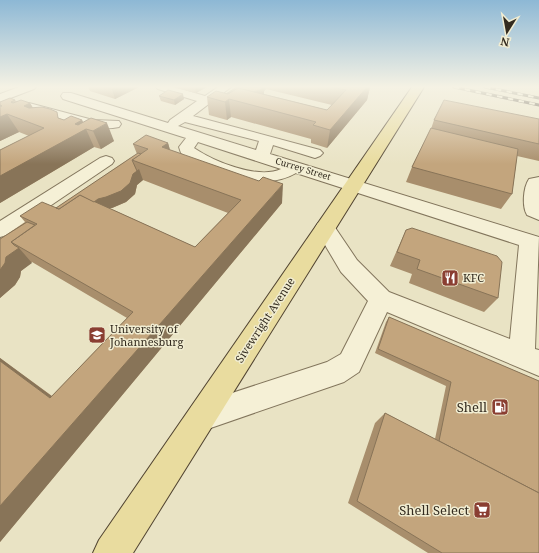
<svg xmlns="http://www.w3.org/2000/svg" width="539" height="553" viewBox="0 0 539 553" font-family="'Noto Serif',serif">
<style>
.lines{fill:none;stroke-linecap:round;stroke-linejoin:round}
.minor-casing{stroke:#82755c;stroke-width:2}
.major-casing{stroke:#504330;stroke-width:2}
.minor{fill:#f5f0d6;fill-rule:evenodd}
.major{fill:#e9dc9f;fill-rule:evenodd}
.rail-casing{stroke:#332b1f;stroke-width:3}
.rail{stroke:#f1edd2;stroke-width:2;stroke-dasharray:5.5;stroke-linecap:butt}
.wall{fill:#a88e6c;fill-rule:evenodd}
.shaded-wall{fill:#887458}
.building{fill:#c3a57d;stroke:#887458}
.labels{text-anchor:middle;stroke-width:3;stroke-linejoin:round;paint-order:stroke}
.far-street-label{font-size:9px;fill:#332b1f;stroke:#f1edd2}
.poi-label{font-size:11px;fill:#332b1f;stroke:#f1edd2;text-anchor:start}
.street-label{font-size:11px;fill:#332b1f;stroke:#f1edd2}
.near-poi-label{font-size:13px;fill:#332b1f;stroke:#f1edd2;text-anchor:end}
</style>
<rect width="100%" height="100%" fill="#e9e3c4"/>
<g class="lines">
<g class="minor-casing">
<g id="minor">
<polygon points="19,87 36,87 34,89 0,102 0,94"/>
<path d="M156 87H174L205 96 218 87H231L193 116 320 150 323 153 320 156 315 158 273 145 270 154 539 237 535 349 539 350V376L387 312 359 372 344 382 202 431 192 426 187 416 192 406 327 362 341 354 368 301 341 272 315 228 318 223 325 221 332 223 357 260 389 292 510 339 519 245 296 173C263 193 210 173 181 153L179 147 186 138 63 99 61 96 63 93H71L168 123 170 120 197 101 158 89ZM185 122 259 141 256 150 178 126ZM198 142 281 169C258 180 213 161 194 148Z"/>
<path d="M29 103 93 120 119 121 121 124 119 127C93 133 51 117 24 110L23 107 24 104Z"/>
<polygon points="106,156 112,158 114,161 112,164 7,235 0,237 0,221 100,158"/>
<path d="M539 177V220L527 215C522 207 523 188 529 179Z"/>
</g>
</g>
<g class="major-casing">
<polygon id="major" points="412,87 424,87 133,553 93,553 99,540"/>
</g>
<use href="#minor" class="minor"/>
<use href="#major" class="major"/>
<g class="rail-casing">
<g id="rail">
<polyline points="454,87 539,105"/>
<polyline points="485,87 539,98"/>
</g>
</g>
<use href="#rail" class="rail"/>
</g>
<g class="wall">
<polygon points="88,87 139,87 115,99 90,91"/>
<polygon points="172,87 207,87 196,93"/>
<path d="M237 87H370L367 100 327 148 311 143V139L231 117 227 120 209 115 207 97 226 94ZM266 89 332 105 327 110 264 94V91Z"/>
<polygon points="159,96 184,99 175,105 161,101"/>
<polygon points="15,100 16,101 30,103 33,108 64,120 82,120 83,122 114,141 101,149 94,147 0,203 0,150 29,136 19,132 0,141 0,102"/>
<polygon points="539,119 539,161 517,156 512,194 501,209 406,182 412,167 431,129 434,120"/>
<path d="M168 143 170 150 282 203 0 542V358L52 396 127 318 32 262 21 271 20 277 15 285 0 298V239L25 222 20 216 56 208 137 154 133 144ZM143 180 228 213 195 247 109 208H112L126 202 135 194 137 185Z"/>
<polygon points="406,230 498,298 484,312 409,283 412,274 390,266"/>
<polygon points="389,317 539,381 539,553 428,553 348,503 375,423 385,413 435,439 446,386 375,353 386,322"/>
</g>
<g class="shaded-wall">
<polygon points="117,87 139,87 115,99 112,89"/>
<polygon points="195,87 207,87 196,93"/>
<polygon points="262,87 266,87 266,89 264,91 264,96 242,96"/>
<polygon points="367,87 370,87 367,100 327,148 330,130"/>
<polygon points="183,94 184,99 175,105 174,100"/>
<polygon points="229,99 231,117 227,120 225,102"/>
<polygon points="30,103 40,120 24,106"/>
<polygon points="7,114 19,132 0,141 0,117"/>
<polygon points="82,120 94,147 0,203 0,176 75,124"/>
<polygon points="107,123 114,141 101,149 93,131"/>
<polygon points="168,143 173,161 162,147"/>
<polygon points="139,169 143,180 137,185 135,194 126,202 112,208 103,209 89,205"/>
<polygon points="283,184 282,203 0,542 0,506"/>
<polygon points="19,248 32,263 21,271 20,277 15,285 0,298 0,270 6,257"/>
<polygon points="0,358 69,409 50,398 0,361"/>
</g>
<g class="building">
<polygon points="103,87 117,87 112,89"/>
<polygon points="237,87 263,87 260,90 253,92 238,88 228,94 226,94"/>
<polygon points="331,87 367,87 330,130 313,125 316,122 229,99 225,102 207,97 216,91 228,94 238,88 327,110 346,90"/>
<polygon points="168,90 183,94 174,100 159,96"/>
<polygon points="10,98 15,100 11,102 13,103 21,100 30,103 24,106 29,108 42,107 50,109 57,112 58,118 64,120 71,116 82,120 75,124 78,125 91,118 107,123 93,131 86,129 0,176 0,150 44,128 7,114 0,117 0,106 2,106 0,105 0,102"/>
<polygon points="444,100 539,119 539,144 434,120"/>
<polygon points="431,128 518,149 512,194 412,167"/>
<polygon points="146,135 168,143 162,147 259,181 263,177 283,184 0,506 0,361 50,398 133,312 11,242 37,224 20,216 42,202 59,209 80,195 195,247 241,200 132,160 148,149 133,144"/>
<polygon points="138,153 141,154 132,160 137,171 133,174 130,183 121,191 106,197 98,199 94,202 80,195 59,209 56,208"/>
<polygon points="27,222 35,225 11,242 14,245 19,248 6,257 5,263 0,270 0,239"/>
<polygon points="412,228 497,256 502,262 498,298 417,269 420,260 397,252 406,230"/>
<polygon points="389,317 539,381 539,493 439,441 451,382 378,349"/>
<polygon points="385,413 539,493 539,553 442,553 357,501"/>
</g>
<linearGradient id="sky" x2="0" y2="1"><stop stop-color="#8db8d5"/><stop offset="0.53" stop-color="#f5f2e4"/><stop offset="1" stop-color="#f5f2e4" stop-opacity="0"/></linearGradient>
<rect width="539" height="164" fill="url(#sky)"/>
<defs>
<g id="restaurant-square" transform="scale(0.9)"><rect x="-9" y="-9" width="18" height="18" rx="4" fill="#8a3e32" stroke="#f1edd2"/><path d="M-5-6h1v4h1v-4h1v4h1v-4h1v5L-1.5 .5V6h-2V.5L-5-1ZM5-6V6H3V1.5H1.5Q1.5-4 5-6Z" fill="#fff"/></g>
<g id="school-square" transform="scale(0.9)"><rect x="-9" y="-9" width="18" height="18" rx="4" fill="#8a3e32" stroke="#f1edd2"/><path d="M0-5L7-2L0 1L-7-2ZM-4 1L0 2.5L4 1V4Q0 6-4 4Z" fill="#fff"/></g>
<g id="fuel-square" transform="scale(0.9)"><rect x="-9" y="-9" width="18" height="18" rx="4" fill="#8a3e32" stroke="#f1edd2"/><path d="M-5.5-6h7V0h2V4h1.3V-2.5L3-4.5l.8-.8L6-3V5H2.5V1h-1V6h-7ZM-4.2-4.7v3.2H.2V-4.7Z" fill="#fff"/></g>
<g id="supermarket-square" transform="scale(0.9)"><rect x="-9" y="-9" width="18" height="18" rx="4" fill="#8a3e32" stroke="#f1edd2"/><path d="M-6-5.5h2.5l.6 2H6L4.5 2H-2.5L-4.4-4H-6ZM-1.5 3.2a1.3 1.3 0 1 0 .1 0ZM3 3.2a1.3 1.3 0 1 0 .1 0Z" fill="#fff"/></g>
</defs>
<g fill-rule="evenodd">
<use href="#restaurant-square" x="450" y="278"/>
<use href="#school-square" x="97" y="335"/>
<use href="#fuel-square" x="500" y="407"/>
<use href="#supermarket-square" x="482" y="510"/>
</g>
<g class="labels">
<g class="far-street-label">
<text transform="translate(303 169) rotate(17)" y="3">Currey Street</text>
</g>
<g class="poi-label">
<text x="463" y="282">KFC</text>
<text x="110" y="333">University of<tspan x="110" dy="13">Johannesburg</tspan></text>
</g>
<g class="street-label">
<text transform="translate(265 320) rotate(-57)" y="4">Sivewright Avenue</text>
</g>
<g class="near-poi-label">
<text x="487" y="412">Shell</text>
<text x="469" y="515">Shell Select</text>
</g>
</g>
<g transform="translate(507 32) rotate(191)" stroke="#f1edd2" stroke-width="3" paint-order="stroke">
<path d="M0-3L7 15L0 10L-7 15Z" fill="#332b1f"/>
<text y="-6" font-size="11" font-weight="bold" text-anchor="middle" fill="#332b1f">N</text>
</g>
</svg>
